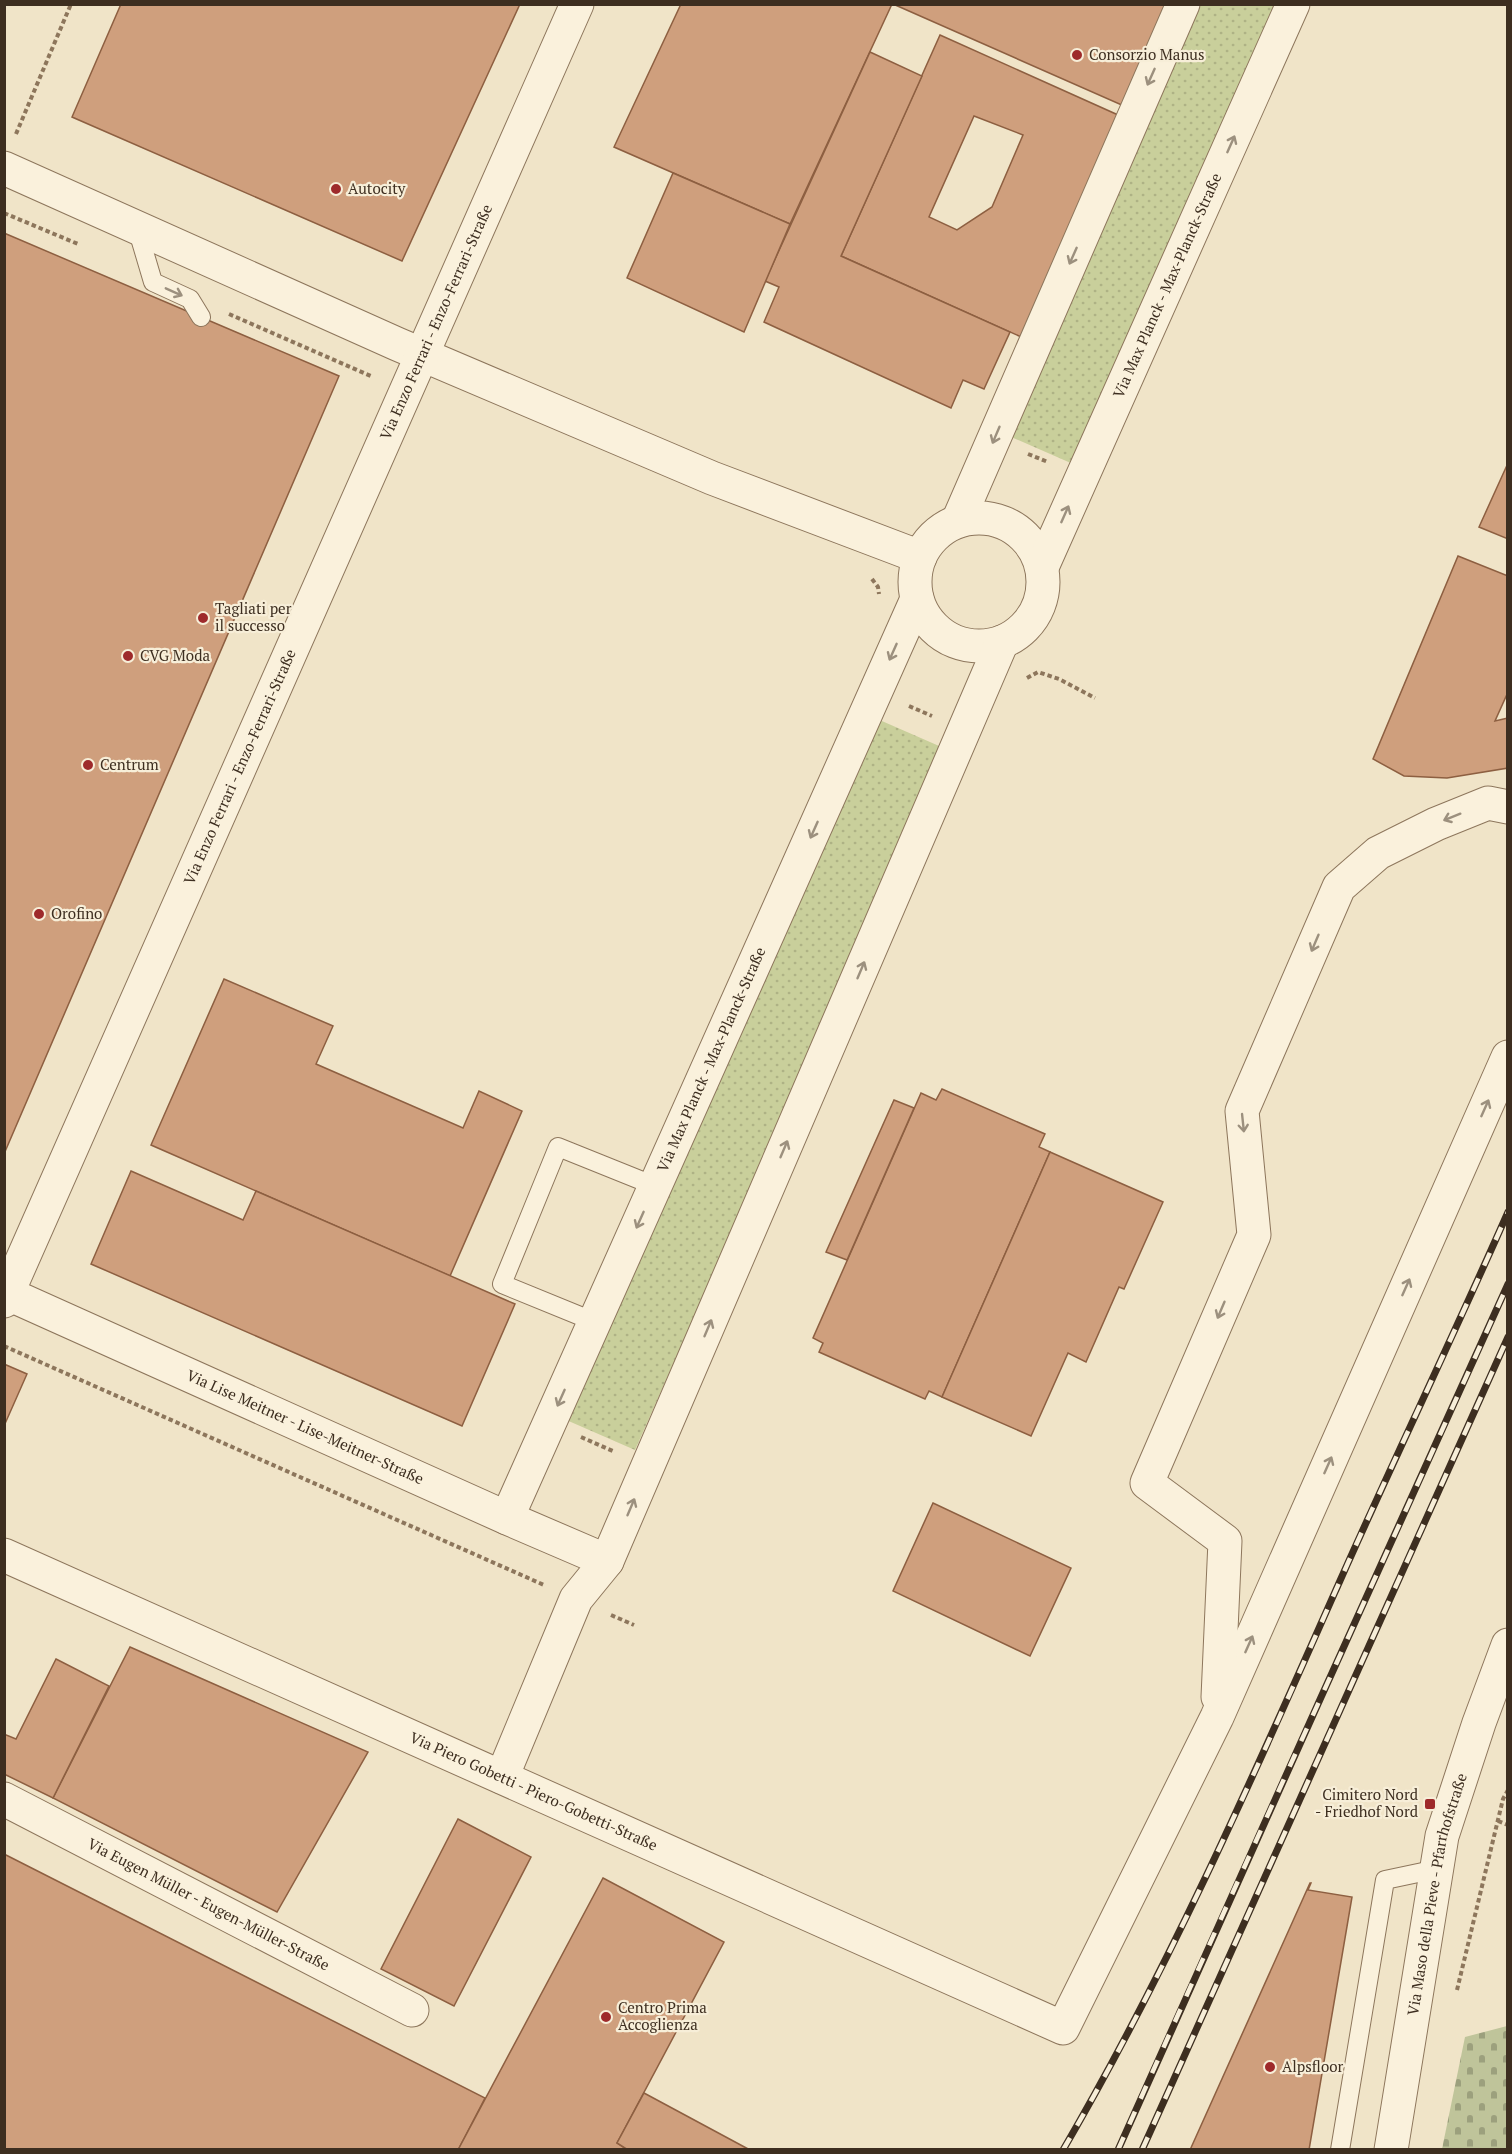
<svg xmlns="http://www.w3.org/2000/svg" width="1512" height="2154" viewBox="0 0 1512 2154" font-family="'PT Serif',serif">
<style>
.grass{fill:url(#grass-dots)}
.cemetery{fill:url(#cemetery-stones)}
.building{fill:#cf9f7d;stroke:#8d5f41;stroke-width:1.5;fill-rule:evenodd}
.lines{fill:none;stroke-linecap:round;stroke-linejoin:round}
.service-casing{stroke:#8d765c;stroke-width:20}
.minor-casing{stroke:#8d765c;stroke-width:35}
.tertiary-casing{stroke:#8d765c;stroke-width:35}
.path{stroke:#8d765c;stroke-width:4;stroke-dasharray:4.5 3;stroke-linecap:butt}
.service{stroke:#faf1dc;stroke-width:18}
.minor{stroke:#faf1dc;stroke-width:33}
.tertiary{stroke:#faf1dc;stroke-width:33}
.rail-casing{stroke:#3d2e20;stroke-width:7}
.rail{stroke:#f7eed8;stroke-width:4.5;stroke-dasharray:14;stroke-linecap:butt}
.oneway{stroke:#9c907e}
.poi-dot{fill:#9e2a2b;stroke:#f7eed8;stroke-width:2}
.labels{text-anchor:middle;stroke-width:4.5;stroke-linejoin:round;paint-order:stroke}
.poi-label{font-size:15px;fill:#3d2e20;stroke:#f7eed8;text-anchor:start}
.street-label{font-size:15px;fill:#3d2e20;stroke:#f7eed8}
</style>
<defs>
<pattern id="grass-dots" width="8" height="8" patternUnits="userSpaceOnUse" patternTransform="scale(1.5)"><rect width="8" height="8" fill="#c9cf9b"/><path d="M2 2h.1M6 6h.1" fill="none" stroke="#aeb285" stroke-width="1.8" stroke-linecap="round"/></pattern>
<pattern id="cemetery-stones" width="16" height="16" patternUnits="userSpaceOnUse" patternTransform="scale(1.5)"><rect width="16" height="16" fill="#bfc49a"/><path d="M2 7V4a2 2 0 0 1 4 0v3zM10 15v-3a2 2 0 0 1 4 0v3z" fill="#9ca07d"/></pattern>
</defs>
<rect width="100%" height="100%" fill="#f0e4c8"/>
<g class="grass">
<polygon points="1195,5 1275,5 1073,464 1002,433"/>
<polygon points="875,718 946,749 635,1450 564,1419"/>
</g>
<polygon class="cemetery" points="1507,2026 1507,2149 1442,2149 1465,2037"/>
<g class="building">
<polygon points="121,4 520,4 402,261 72,117"/>
<polygon points="681,4 892,4 790,224 614,147"/>
<polygon points="893,4 1169,4 1124,106"/>
<path d="M940 35 1127 119 1028 340 841 256ZM974 116 1023 135 992 207 957 230 929 217Z"/>
<polygon points="870,52 922,76 841,256 1010,332 984,389 963,380 951,408 764,322 779,287 765,281"/>
<polygon points="673,173 790,224 744,332 627,278"/>
<polygon points="4,233 339,376 4,1154"/>
<polygon points="1508,463 1508,539 1479,527"/>
<polygon points="1458,556 1508,576 1508,692 1495,721 1508,718 1508,768 1447,778 1404,776 1373,759"/>
<polygon points="224,979 333,1026 316,1064 463,1128 479,1091 522,1111 450,1276 151,1145"/>
<polygon points="942,1089 1045,1134 1039,1147 1050,1152 942,1397 929,1391 925,1399 819,1352 823,1343 813,1338 921,1093 936,1100"/>
<polygon points="894,1100 914,1108 847,1260 826,1252"/>
<polygon points="1050,1152 1163,1202 1124,1289 1119,1287 1086,1362 1068,1353 1031,1436 942,1397"/>
<polygon points="131,1171 243,1220 256,1191 515,1304 462,1426 91,1264"/>
<polygon points="4,1364 27,1374 4,1426"/>
<polygon points="933,1503 1071,1568 1030,1656 893,1591"/>
<polygon points="130,1647 368,1752 277,1912 53,1798"/>
<polygon points="56,1659 109,1686 53,1798 4,1774 4,1734 16,1739"/>
<polygon points="458,1819 531,1857 454,2006 381,1969"/>
<polygon points="4,1854 485,2098 458,2150 4,2150"/>
<polygon points="603,1878 724,1942 617,2143 628,2150 458,2150"/>
<polygon points="1310,1883 1311,1883 1308,1890 1352,1897 1309,2150 1190,2150"/>
<polygon points="644,2093 750,2150 628,2150 617,2143"/>
</g>
<g class="lines">
<g class="service-casing">
<g id="service">
<polyline points="137,228 153,282 190,299 201,317"/>
<polyline points="595,1322 502,1284 558,1147 655,1186"/>
<polyline points="1340,2150 1385,1880 1437,1869"/>
</g>
</g>
<g class="minor-casing">
<g id="minor">
<polyline points="4,168 397,344 712,478 920,557"/>
<circle cx="979" cy="582" r="64"/>
<polyline points="958,521 1183,4"/>
<path id="s1" d="M1042 567 1293 4"/>
<path id="s2" d="M4 1292 507 1518 607 1561"/>
<path id="s3" d="M4 1301 577 4"/>
<path id="s4" d="M507 1518 917 599"/>
<path id="s5" d="M4 1555 1063 2028 1217 1717 1508 1057"/>
<polyline points="1218,1697 1225,1541 1147,1483 1254,1235 1242,1111 1339,887 1378,853 1436,824 1488,803 1508,807"/>
<polyline points="502,1777 576,1599 607,1561 1002,642"/>
<path id="s6" d="M4 1799 412 2010"/>
</g>
</g>
<g class="tertiary-casing">
<g id="tertiary">
<path id="s7" d="M1391 2150 1442 1836 1479 1723 1508 1645"/>
</g>
</g>
<g class="path">
<polyline points="16,134 71,4"/>
<polyline points="4,213 78,244"/>
<polyline points="229,314 373,377"/>
<polyline points="1028,454 1048,462"/>
<polyline points="872,579 878,587 879,594"/>
<polyline points="1027,678 1038,672 1059,679 1095,698"/>
<polyline points="909,706 932,716"/>
<polyline points="4,1346 544,1585"/>
<polyline points="581,1437 615,1452"/>
<polyline points="611,1615 634,1625"/>
<polyline points="1498,1821 1508,1825"/>
<polyline points="1457,1990 1503,1799 1508,1790"/>
</g>
<use href="#service" class="service"/>
<use href="#minor" class="minor"/>
<use href="#tertiary" class="tertiary"/>
<g class="rail-casing">
<g id="rail">
<path d="M1063 2150C1169 1968 1254 1775 1339 1583 1394 1459 1453 1337 1508 1212"/>
<path d="M1118 2150C1246 1860 1378 1573 1508 1284"/>
<polyline points="1142,2150 1508,1337"/>
</g>
</g>
<use href="#rail" class="rail"/>
</g>
<defs><path id="oneway-shaft" d="M-6 0H5M1.5-3L5.5 0L1.5 3" fill="none" stroke-width="1.6" stroke-linecap="round" stroke-linejoin="round" transform="scale(1.5)"/></defs>
<g class="oneway">
<use href="#oneway-shaft" transform="translate(1151 77) rotate(114)"/>
<use href="#oneway-shaft" transform="translate(1231 144) rotate(-66)"/>
<use href="#oneway-shaft" transform="translate(1073 256) rotate(114)"/>
<use href="#oneway-shaft" transform="translate(174 292) rotate(24)"/>
<use href="#oneway-shaft" transform="translate(996 435) rotate(113)"/>
<use href="#oneway-shaft" transform="translate(1065 514) rotate(-66)"/>
<use href="#oneway-shaft" transform="translate(893 652) rotate(114)"/>
<use href="#oneway-shaft" transform="translate(1452 817) rotate(158)"/>
<use href="#oneway-shaft" transform="translate(814 830) rotate(114)"/>
<use href="#oneway-shaft" transform="translate(1315 943) rotate(113)"/>
<use href="#oneway-shaft" transform="translate(861 970) rotate(-67)"/>
<use href="#oneway-shaft" transform="translate(1485 1108) rotate(-66)"/>
<use href="#oneway-shaft" transform="translate(1243 1123) rotate(84)"/>
<use href="#oneway-shaft" transform="translate(784 1149) rotate(-67)"/>
<use href="#oneway-shaft" transform="translate(640 1220) rotate(114)"/>
<use href="#oneway-shaft" transform="translate(1406 1287) rotate(-66)"/>
<use href="#oneway-shaft" transform="translate(1221 1310) rotate(113)"/>
<use href="#oneway-shaft" transform="translate(708 1328) rotate(-67)"/>
<use href="#oneway-shaft" transform="translate(561 1398) rotate(114)"/>
<use href="#oneway-shaft" transform="translate(1328 1465) rotate(-66)"/>
<use href="#oneway-shaft" transform="translate(631 1507) rotate(-67)"/>
<use href="#oneway-shaft" transform="translate(1249 1644) rotate(-66)"/>
</g>
<g class="poi-dot">
<circle cx="1077" cy="55" r="6"/>
<circle cx="336" cy="189" r="6"/>
<circle cx="203" cy="618" r="6"/>
<circle cx="128" cy="656" r="6"/>
<circle cx="88" cy="765" r="6"/>
<circle cx="39" cy="914" r="6"/>
<rect x="1424" y="1798" width="12" height="12" rx="3"/>
<circle cx="606" cy="2017" r="6"/>
<circle cx="1270" cy="2067" r="6"/>
</g>
<g class="labels">
<g class="poi-label">
<text x="1089" y="60">Consorzio Manus</text>
<text x="348" y="194">Autocity</text>
<text x="215" y="614">Tagliati per<tspan x="215" dy="17">il successo</tspan></text>
<text x="140" y="661">CVG Moda</text>
<text x="100" y="770">Centrum</text>
<text x="51" y="919">Orofino</text>
<text x="1418" y="1800" text-anchor="end">Cimitero Nord<tspan x="1418" dy="17">- Friedhof Nord</tspan></text>
<text x="618" y="2013">Centro Prima<tspan x="618" dy="17">Accoglienza</tspan></text>
<text x="1282" y="2072">Alpsfloor</text>
</g>
<g class="street-label">
<text dy="5" stroke="none"><textPath href="#s1" startOffset="308">Via Max Planck - Max-Planck-Straße</textPath></text>
<text dy="5" stroke="none"><textPath href="#s3" startOffset="1070">Via Enzo Ferrari - Enzo-Ferrari-Straße</textPath></text>
<text dy="5" stroke="none"><textPath href="#s3" startOffset="584">Via Enzo Ferrari - Enzo-Ferrari-Straße</textPath></text>
<text dy="5" stroke="none"><textPath href="#s4" startOffset="502">Via Max Planck - Max-Planck-Straße</textPath></text>
<text dy="5" stroke="none"><textPath href="#s2" startOffset="330">Via Lise Meitner - Lise-Meitner-Straße</textPath></text>
<text dy="5" stroke="none"><textPath href="#s5" startOffset="580">Via Piero Gobetti - Piero-Gobetti-Straße</textPath></text>
<text dy="5" stroke="none"><textPath href="#s7" startOffset="260">Via Maso della Pieve - Pfarrhofstraße</textPath></text>
<text dy="5" stroke="none"><textPath href="#s6" startOffset="230">Via Eugen Müller - Eugen-Müller-Straße</textPath></text>
</g>
</g>
<rect width="1512" height="2154" fill="none" stroke="#3d2e20" stroke-width="12"/>
</svg>
